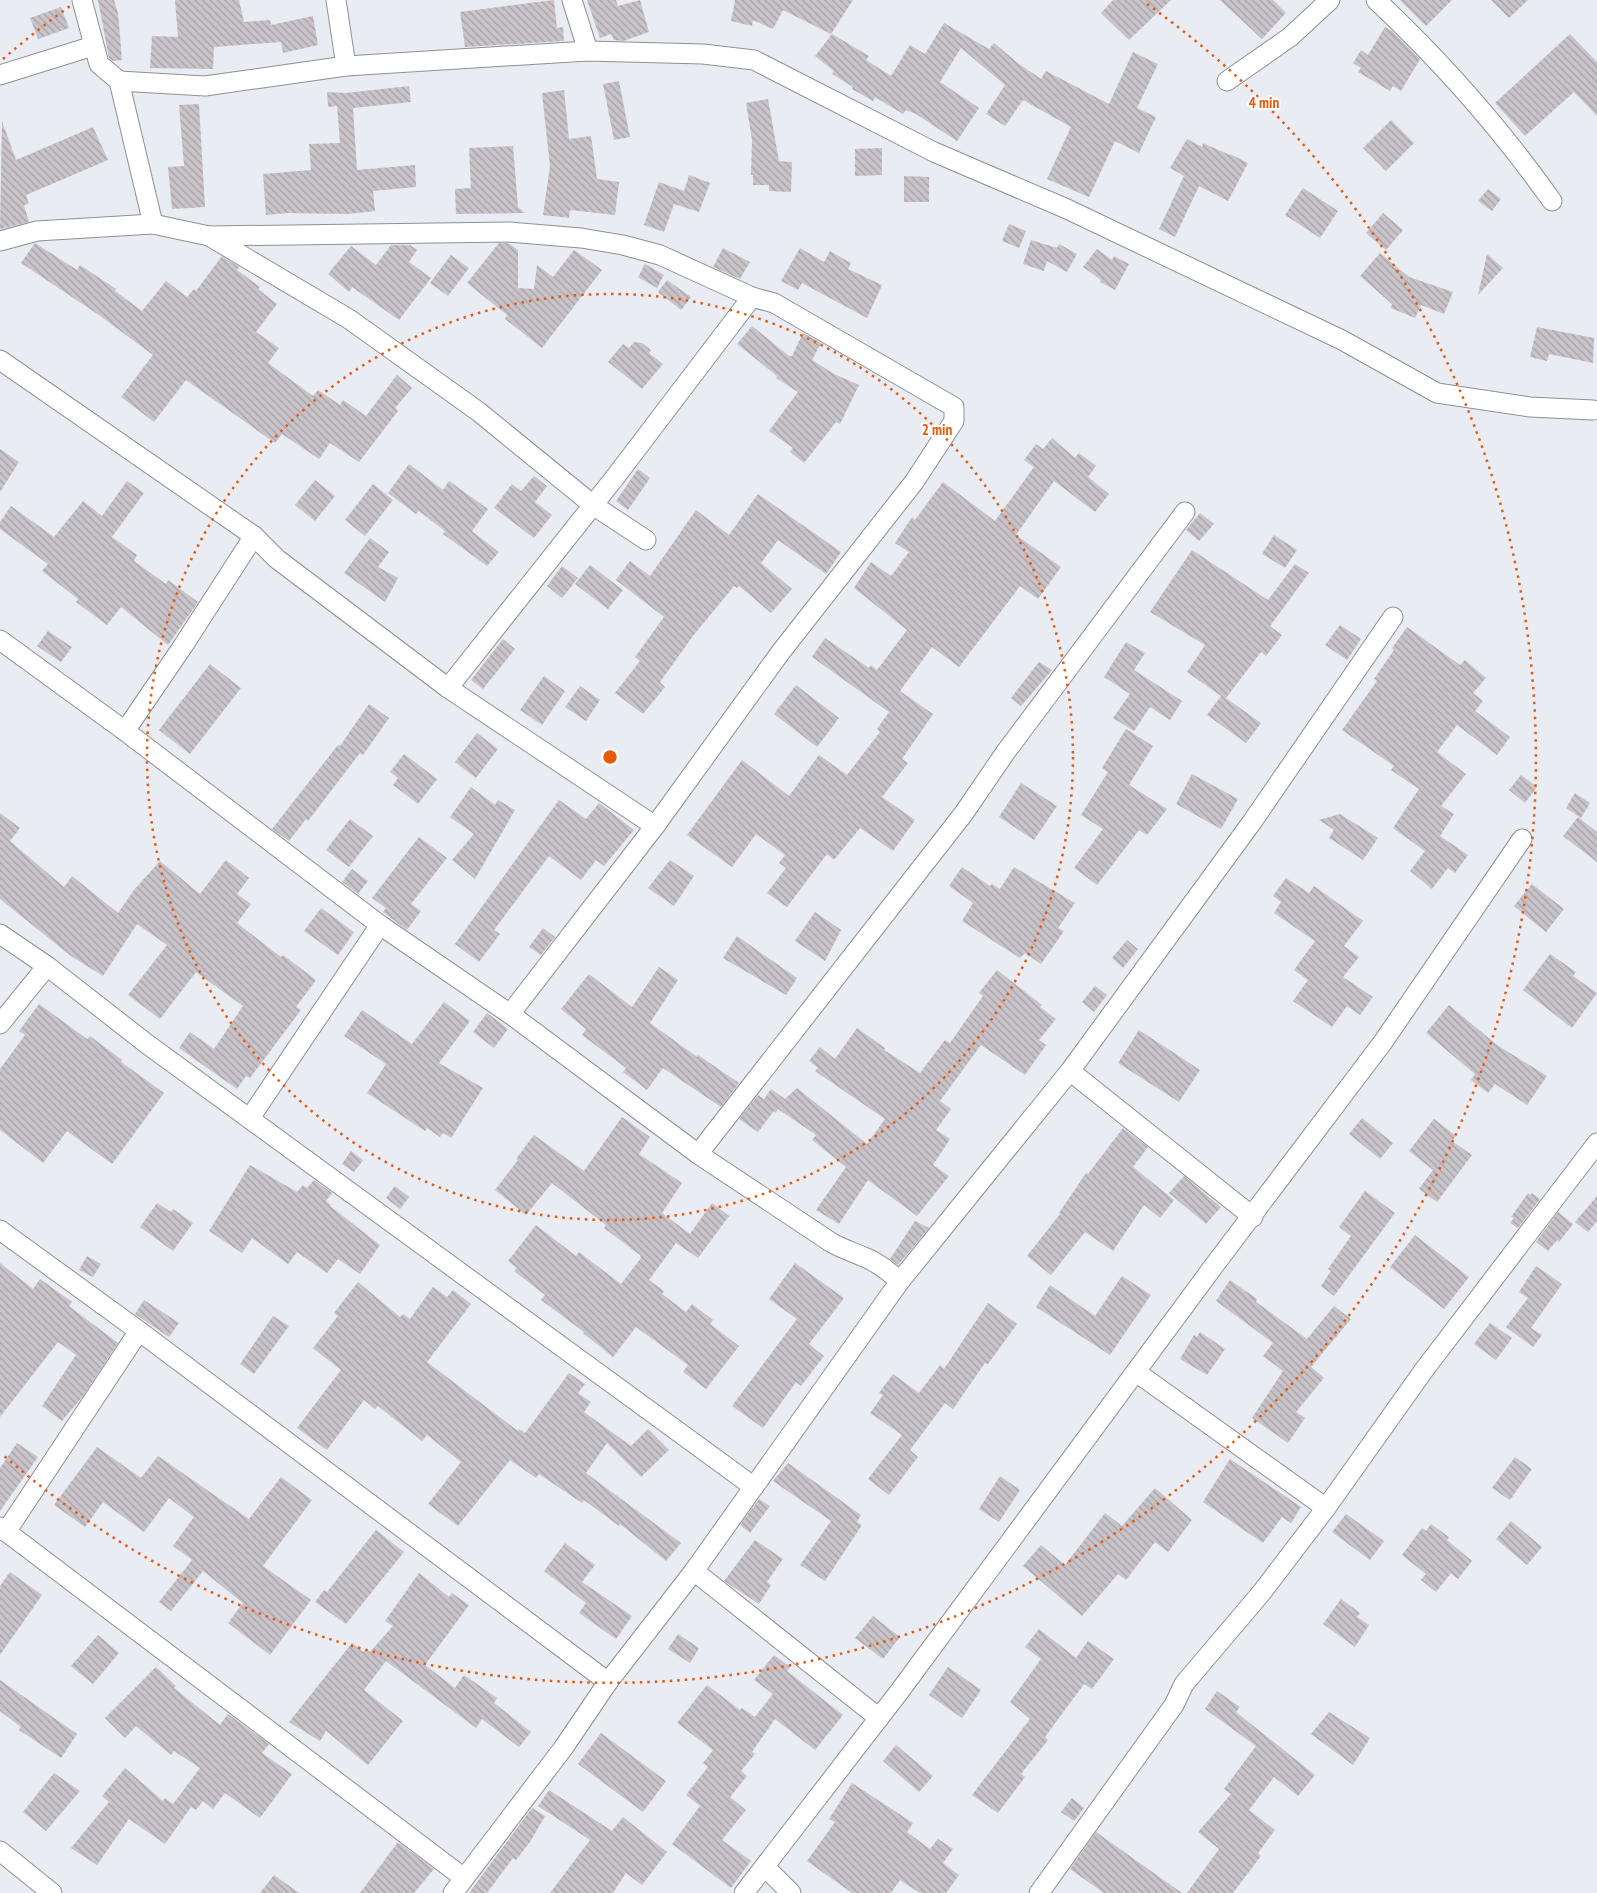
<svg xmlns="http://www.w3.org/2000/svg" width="1597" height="1893" viewBox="0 0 1597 1893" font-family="'PT Sans Narrow',sans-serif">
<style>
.building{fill:url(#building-back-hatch)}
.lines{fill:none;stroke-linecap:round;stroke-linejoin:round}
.street-casing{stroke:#8d9096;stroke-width:21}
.street{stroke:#fff;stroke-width:19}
.ring{fill:none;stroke:#e8590c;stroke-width:2.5;stroke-dasharray:2.5 5}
.centre{fill:#e8590c;stroke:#fff;stroke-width:2.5}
.ring-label{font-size:15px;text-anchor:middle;font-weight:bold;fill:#e8590c;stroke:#fff;stroke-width:4;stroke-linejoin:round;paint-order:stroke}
</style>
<defs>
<pattern id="building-back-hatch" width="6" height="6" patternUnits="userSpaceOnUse" patternTransform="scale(1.25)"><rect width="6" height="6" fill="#c9c4ca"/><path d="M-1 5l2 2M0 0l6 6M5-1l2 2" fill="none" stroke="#a4a0a5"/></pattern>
</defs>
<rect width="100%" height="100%" fill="#e9ecf3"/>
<g class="building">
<polygon points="98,0 114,0 118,13 122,60 113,61 109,58"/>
<polygon points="175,0 239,0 244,22 270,20 271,25 313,16 318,45 283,53 281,42 214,47 213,69 150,68 152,36 178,37"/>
<polygon points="554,0 557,28 563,27 564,41 465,47 460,12"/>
<polygon points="587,0 616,0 618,6 640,0 649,32 623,41 614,40 611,34 600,38"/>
<polygon points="735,0 853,0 831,34 783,10 773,29 753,20 752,26 731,21"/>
<polygon points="1113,0 1171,0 1129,40 1101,13"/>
<polygon points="1220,0 1273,0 1286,13 1262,39"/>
<polygon points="1400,0 1452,0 1426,26"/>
<polygon points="1491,0 1528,0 1509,18"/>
<polygon points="61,7 69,28 38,39 30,18"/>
<polygon points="944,23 989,49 994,43 1019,64 1041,79 1046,71 1109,104 1133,52 1158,64 1137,108 1156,117 1139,153 1115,141 1089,197 1047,179 1071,127 1023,100 1005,126 986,114 1005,85 961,48 940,82 979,108 957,141 916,114 906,110 903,114 875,97 873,101 852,89 853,87 832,74 834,71 815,56 832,34 869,56 866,60 891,76 910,45 925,54"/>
<polygon points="1385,27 1392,31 1420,59 1401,91 1393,86 1390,91 1358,72 1361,68 1353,63 1361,50 1368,55"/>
<polygon points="1570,34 1597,62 1597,116 1574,92 1525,136 1495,103"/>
<polygon points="619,81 630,137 614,140 603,84"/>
<polygon points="409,86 411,102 353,108 357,170 415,165 416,187 373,191 375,211 348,214 287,213 266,215 263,174 311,170 309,144 340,143 337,106 328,107 327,92 346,93"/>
<polygon points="564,90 569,139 591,136 597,179 619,182 615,215 570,210 569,218 543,215 550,166 542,93"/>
<polygon points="768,99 779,161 792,162 791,192 769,191 769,185 753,185 753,175 751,175 752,140 746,103"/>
<polygon points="199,104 205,207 172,209 168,167 184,166 179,105"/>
<polygon points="1391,120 1414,143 1386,171 1363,148"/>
<polygon points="2,121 16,160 93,127 108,160 26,195 29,204 24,205 29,222 0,229"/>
<polygon points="1187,139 1202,147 1203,143 1230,155 1230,154 1248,163 1228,201 1199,186 1175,237 1159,229 1184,176 1170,168"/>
<polygon points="513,146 518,207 525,213 456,214 455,189 471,188 469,148"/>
<polygon points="882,148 882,175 855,176 855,149"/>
<polygon points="689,175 710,183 699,212 674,204 664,232 644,225 659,182 684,191"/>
<polygon points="904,176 929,177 929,202 904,202"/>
<polygon points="1303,188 1338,211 1320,238 1285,215"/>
<polygon points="1488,189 1501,199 1492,211 1478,201"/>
<polygon points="1383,213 1403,230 1386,250 1366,233"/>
<polygon points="1009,224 1026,231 1019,248 1002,241"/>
<polygon points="1031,240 1057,248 1059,244 1077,254 1067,272 1047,261 1044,271 1023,264"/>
<polygon points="35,243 77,270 80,265 116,289 115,291 142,311 166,281 187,297 194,289 196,291 222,256 239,267 237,270 260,287 258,289 277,304 256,332 279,348 268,363 313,396 318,390 340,405 343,400 366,416 397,375 412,388 395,408 398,411 359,462 330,443 319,459 282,434 275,443 186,380 154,422 121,397 153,355 99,315 21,263"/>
<polygon points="499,243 508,243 518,250 518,288 534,289 537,265 553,277 574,250 602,270 542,348 505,319 507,315 467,283"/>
<polygon points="391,245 410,245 417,250 409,262 431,278 399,320 352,287 349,292 328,274 351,246 376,265"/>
<polygon points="723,248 750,262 740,279 713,267"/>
<polygon points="800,248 824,262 830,251 851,263 848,269 882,285 867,318 802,283 798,290 781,281"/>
<polygon points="1097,249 1112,260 1114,256 1129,264 1115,290 1100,282 1101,280 1083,267"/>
<polygon points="1380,253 1409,277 1453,292 1444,314 1421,305 1415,318 1391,308 1392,304 1360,276"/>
<polygon points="1487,254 1503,268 1478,295"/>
<polygon points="451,255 469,268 448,296 430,283"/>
<polygon points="645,264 664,275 657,288 638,277"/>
<polygon points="667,280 691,297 681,310 658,292"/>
<polygon points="752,326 789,356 792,356 803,333 821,343 812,360 834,374 859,385 840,424 836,422 804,463 790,452 793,448 769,431 798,392 776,378 777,376 737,344"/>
<polygon points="1537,327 1594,338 1593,363 1549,354 1547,361 1530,357"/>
<polygon points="634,342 642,343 651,350 649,353 663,364 642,389 608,362 623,344 629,348"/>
<polygon points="1052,438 1075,458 1079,453 1096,466 1088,477 1109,494 1095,512 1054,481 1016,535 1061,567 1038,599 1020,586 959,667 932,647 900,691 933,714 902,759 908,763 882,797 915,820 893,851 860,828 834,860 827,854 787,907 767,893 786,868 779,863 785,855 756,834 732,867 687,835 742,760 789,796 819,755 847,775 880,732 877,729 889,712 812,657 825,638 869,668 871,665 877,670 907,630 854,588 871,562 891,576 909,552 895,543 912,517 915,520 943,482 995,521 1034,467 1024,460 1036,444 1043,449"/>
<polygon points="0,449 19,462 0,492"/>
<polygon points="409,464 443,490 449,481 488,509 472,531 499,552 487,566 443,534 445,531 419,511 416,514 388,493"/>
<polygon points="638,469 650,478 628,510 616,501"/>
<polygon points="534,476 547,486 535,502 552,515 534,538 494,508 512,484 521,491"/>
<polygon points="315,480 335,496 315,521 295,505"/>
<polygon points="127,481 144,493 112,537 137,555 134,561 166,584 168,580 198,602 168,645 121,607 107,625 76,602 78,599 42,571 48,564 0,529 0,522 11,506 54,537 83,501 102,516"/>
<polygon points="373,484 393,500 365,536 345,520"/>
<polygon points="758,494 841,552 826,574 778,540 761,563 792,589 771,613 739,586 737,588 734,586 693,636 660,682 665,687 643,714 615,693 640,661 635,657 664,617 616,580 630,561 650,576 696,510 729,535"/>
<polygon points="1200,513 1214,524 1199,541 1186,530"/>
<polygon points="1274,535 1297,550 1285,568 1262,554"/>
<polygon points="370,538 389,552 378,567 398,578 385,602 344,573"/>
<polygon points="1192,550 1268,600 1295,564 1309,573 1270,626 1282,635 1266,656 1261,652 1226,698 1261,723 1246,743 1207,715 1221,696 1187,672 1205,645 1150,612"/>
<polygon points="590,565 623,590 608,609 575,584"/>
<polygon points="562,566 578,578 562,598 547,586"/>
<polygon points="1340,625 1361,639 1347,660 1325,645"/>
<polygon points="1407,627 1460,665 1465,660 1486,678 1473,693 1483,701 1475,711 1510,737 1497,755 1457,725 1437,752 1466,774 1441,806 1454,814 1440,836 1468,855 1455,873 1448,868 1432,889 1410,871 1425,851 1393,828 1419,789 1391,770 1394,766 1342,730 1377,681 1374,679 1394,650 1392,648"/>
<polygon points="48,631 72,647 61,662 37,646"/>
<polygon points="503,639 515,649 483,689 471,680"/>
<polygon points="1126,642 1145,653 1134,670 1182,701 1170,720 1150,707 1134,731 1113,718 1130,694 1104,677"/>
<polygon points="1039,662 1052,670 1021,706 1011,698"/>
<polygon points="210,664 241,688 190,754 159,730"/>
<polygon points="544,676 565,691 542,725 520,710"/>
<polygon points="796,685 839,718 817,747 774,714"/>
<polygon points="580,686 600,700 586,721 565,707"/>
<polygon points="369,704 389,718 363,755 360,753 308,821 306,819 289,841 272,829 338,745 340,746"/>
<polygon points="1126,729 1153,746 1129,785 1167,809 1147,835 1139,830 1097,885 1074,868 1103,829 1081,815 1108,772 1102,768"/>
<polygon points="477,733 498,749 476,778 455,762"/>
<polygon points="404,754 437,779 418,804 393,785 398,778 390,772"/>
<polygon points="1192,774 1238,799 1221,829 1176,804"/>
<polygon points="1521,775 1537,787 1525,803 1509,790"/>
<polygon points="1021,783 1057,806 1034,840 999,817"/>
<polygon points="471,787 495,805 498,800 515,810 475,879 452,860 474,834 450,817"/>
<polygon points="1575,793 1590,803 1581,818 1566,808"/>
<polygon points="559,800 586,819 599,803 634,830 604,866 596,860 581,880 549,856 494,930 500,934 479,962 455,944"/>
<polygon points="0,813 20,828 10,841 64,887 72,876 118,913 134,890 160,861 200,894 226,860 249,878 237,894 251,904 237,923 281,957 283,955 316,980 296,1007 301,1010 250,1078 246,1076 237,1089 179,1048 190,1032 214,1049 243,1006 196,972 160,1019 128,995 167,945 137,924 103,976 71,956 0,899"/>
<polygon points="1340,814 1378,838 1363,860 1329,838 1334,830 1319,820"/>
<polygon points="1578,817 1597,832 1597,862 1563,836"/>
<polygon points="350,819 373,836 349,867 326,850"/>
<polygon points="419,837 447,858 411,904 421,911 407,930 383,912 386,908 372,898"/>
<polygon points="670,860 694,876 674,906 648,888"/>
<polygon points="962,867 990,886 992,884 1000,889 1014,867 1075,903 1058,928 1064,931 1041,964 1025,953 1020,958 962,921 973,903 949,886"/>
<polygon points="352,869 368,881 358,894 342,882"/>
<polygon points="1286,878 1309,893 1314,886 1363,921 1344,946 1359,957 1343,977 1373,997 1360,1015 1347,1006 1332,1027 1293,1001 1308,980 1294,970 1315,941 1274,913 1281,902 1273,896"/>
<polygon points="1532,884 1564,909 1546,932 1514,906"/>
<polygon points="321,908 354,932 338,955 304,931"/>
<polygon points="815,912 841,930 825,961 795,941"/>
<polygon points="543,928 555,937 541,955 529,947"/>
<polygon points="737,936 797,978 786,995 723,958"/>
<polygon points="1127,940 1138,949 1123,968 1112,958"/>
<polygon points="1550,954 1576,972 1573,976 1597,993 1572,1028 1523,990"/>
<polygon points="659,967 678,980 650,1023 697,1057 698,1055 739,1083 721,1107 663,1068 647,1090 623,1072 626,1068 582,1035 586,1029 561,1009 589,974 632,1007"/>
<polygon points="997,970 1042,1005 1040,1007 1056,1019 1039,1040 1046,1045 1025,1075 981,1045 940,1101 951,1109 936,1130 950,1139 933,1165 949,1176 917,1216 868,1180 839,1224 816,1210 846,1167 812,1140 816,1135 778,1109 776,1113 774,1111 758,1132 739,1119 758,1095 764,1099 771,1089 785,1099 797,1088 867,1144 885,1119 815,1071 818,1068 809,1061 820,1047 835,1059 857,1028 885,1048 884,1050 920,1073 945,1040 950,1043 983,996 979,993"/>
<polygon points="1095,986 1107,995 1094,1012 1082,1002"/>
<polygon points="444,1002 470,1021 439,1063 483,1088 451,1138 443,1133 440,1137 427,1128 425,1131 367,1093 386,1064 344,1036 362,1010 412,1044"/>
<polygon points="39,1004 87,1039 90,1036 122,1060 121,1062 164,1093 112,1164 67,1131 43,1163 0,1130 0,1069 25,1035 19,1031"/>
<polygon points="1449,1005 1497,1045 1547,1076 1527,1105 1495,1084 1488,1093 1471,1080 1475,1074 1426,1033"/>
<polygon points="487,1013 508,1029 494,1048 473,1032"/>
<polygon points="1139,1030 1200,1070 1179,1102 1118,1063"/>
<polygon points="622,1117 650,1137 639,1154 682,1183 662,1213 690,1234 712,1203 729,1216 698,1258 676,1243 649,1280 664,1291 662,1294 686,1312 692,1304 713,1320 710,1324 739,1346 706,1389 683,1372 688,1365 636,1327 613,1357 583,1333 584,1332 541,1300 545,1295 514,1271 517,1268 508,1261 536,1225 576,1256 579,1252 621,1284 641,1258 640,1255 604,1228 606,1225 552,1183 526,1215 495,1190 518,1160 516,1159 534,1135 584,1171"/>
<polygon points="1362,1118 1393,1143 1380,1159 1349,1134"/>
<polygon points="1434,1119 1456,1136 1452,1141 1472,1155 1437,1202 1419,1189 1433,1170 1409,1151"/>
<polygon points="1123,1128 1148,1147 1133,1167 1174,1200 1160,1218 1144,1205 1113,1251 1085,1232 1051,1275 1027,1256 1060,1214 1059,1213 1086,1173 1088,1174"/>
<polygon points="351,1151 363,1160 354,1172 342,1164"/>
<polygon points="250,1165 297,1192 303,1185 307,1188 314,1180 332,1193 326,1201 331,1205 330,1206 380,1245 360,1274 338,1259 327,1273 297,1252 288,1264 252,1238 242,1253 209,1231"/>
<polygon points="1184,1176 1221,1207 1206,1224 1169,1193"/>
<polygon points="395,1186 409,1197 400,1209 386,1198"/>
<polygon points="1365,1191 1395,1213 1334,1296 1321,1286 1331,1271 1328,1269 1351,1236 1339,1227"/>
<polygon points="1528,1193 1530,1195 1532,1193 1540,1199 1518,1228 1510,1223 1514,1218 1511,1217"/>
<polygon points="1597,1196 1597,1221 1588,1232 1575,1222"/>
<polygon points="157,1203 171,1212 173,1209 193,1223 173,1251 140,1227"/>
<polygon points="1558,1212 1573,1224 1559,1242 1557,1240 1548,1251 1536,1242"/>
<polygon points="915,1221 929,1228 898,1265 890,1259"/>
<polygon points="1415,1235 1469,1277 1444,1309 1390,1267"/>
<polygon points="87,1256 101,1264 93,1277 79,1270"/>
<polygon points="0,1263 33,1289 40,1279 72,1302 69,1306 118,1343 83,1396 62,1421 42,1406 76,1355 58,1342 0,1417"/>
<polygon points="795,1263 844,1298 809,1344 824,1356 801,1386 796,1382 763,1428 732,1406 797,1319 769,1299"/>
<polygon points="1536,1266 1562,1284 1531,1328 1542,1335 1533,1347 1506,1327 1528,1298 1519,1292"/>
<polygon points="1122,1276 1151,1295 1110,1355 1036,1307 1050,1285 1095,1316"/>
<polygon points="1230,1280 1257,1299 1256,1302 1307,1339 1334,1306 1351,1319 1311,1367 1324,1378 1296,1412 1305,1418 1288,1443 1252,1418 1283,1371 1263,1356 1273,1343 1216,1301"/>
<polygon points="358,1282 400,1317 403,1314 410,1319 433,1287 447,1297 453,1290 471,1304 427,1362 518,1431 519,1429 525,1433 569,1373 585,1384 578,1393 591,1402 584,1412 631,1446 648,1429 669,1450 641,1477 607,1443 586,1473 681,1543 666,1561 620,1524 619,1526 584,1500 582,1503 539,1474 536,1478 510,1460 458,1526 428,1504 461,1462 427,1435 422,1441 378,1406 375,1409 364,1400 327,1450 297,1428 341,1370 313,1348 338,1316 334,1313"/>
<polygon points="144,1300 179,1323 169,1337 135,1314"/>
<polygon points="988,1303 1017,1324 988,1364 985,1363 953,1409 945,1403 910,1450 918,1457 889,1495 868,1479 902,1435 870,1413 883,1395 879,1393 893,1374 919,1393 940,1365 944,1369"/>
<polygon points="273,1316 289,1326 254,1374 240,1364"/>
<polygon points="1490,1323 1512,1338 1496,1360 1474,1344"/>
<polygon points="1200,1332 1225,1349 1207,1375 1180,1359 1194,1335 1197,1337"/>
<polygon points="17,1443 38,1457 0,1511 0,1468"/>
<polygon points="97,1447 141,1478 158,1456 249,1519 281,1477 312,1500 263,1566 311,1600 270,1655 228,1623 243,1603 203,1571 171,1611 159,1602 192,1560 173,1546 194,1517 169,1498 144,1532 103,1502 85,1527 54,1505"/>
<polygon points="1515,1457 1532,1469 1510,1500 1492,1488"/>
<polygon points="1230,1459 1301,1507 1291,1523 1282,1517 1263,1543 1203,1502"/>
<polygon points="788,1463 861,1515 857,1522 862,1525 825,1581 800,1565 831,1521 773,1481"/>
<polygon points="1000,1476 1020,1490 999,1522 979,1509"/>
<polygon points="1155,1488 1192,1520 1168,1552 1155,1542 1126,1580 1118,1574 1082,1616 1023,1566 1041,1545 1065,1565 1105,1513 1122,1526"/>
<polygon points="759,1499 770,1506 750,1533 740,1525"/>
<polygon points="1346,1514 1384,1541 1370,1560 1332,1532"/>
<polygon points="1511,1521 1542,1547 1527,1565 1496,1539"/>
<polygon points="1431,1524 1449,1537 1447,1540 1472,1561 1458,1579 1451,1573 1436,1592 1421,1580 1426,1574 1402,1555 1422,1528 1426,1531"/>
<polygon points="376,1530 404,1552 346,1624 315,1602 324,1590 327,1592"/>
<polygon points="755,1540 783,1559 767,1582 771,1585 759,1604 724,1581"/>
<polygon points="565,1543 595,1565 582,1582 632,1616 616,1639 579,1613 586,1603 544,1571"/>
<polygon points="10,1572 42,1595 0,1655 0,1586"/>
<polygon points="419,1573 449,1597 452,1593 469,1605 425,1665 455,1688 464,1675 497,1698 494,1703 531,1732 519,1747 482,1719 476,1728 386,1661 364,1690 403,1721 368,1765 326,1731 320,1741 289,1722 352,1643 363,1652 366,1649 370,1652 393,1626 385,1621"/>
<polygon points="1341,1599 1360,1613 1357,1617 1369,1625 1355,1647 1323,1624"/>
<polygon points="873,1616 900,1637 883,1659 855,1638"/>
<polygon points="1039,1629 1076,1658 1088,1641 1114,1659 1092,1689 1084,1684 1045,1737 1048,1740 1021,1774 1025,1777 998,1813 972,1795 1030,1719 1010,1702 1041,1659 1025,1647"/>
<polygon points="678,1634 699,1648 690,1663 668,1649"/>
<polygon points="98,1635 119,1653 93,1684 71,1666"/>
<polygon points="774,1655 790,1667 787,1671 843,1715 815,1750 775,1719 752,1752 755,1754 741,1771 747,1776 730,1797 746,1810 722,1840 751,1861 731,1888 672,1844 700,1806 686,1795 708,1767 703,1763 713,1750 677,1723 707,1685 740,1710 742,1708 755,1717 773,1694 754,1680"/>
<polygon points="156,1667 176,1686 174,1688 220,1725 228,1714 269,1744 262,1753 292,1774 260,1818 225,1793 213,1809 203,1801 196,1810 191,1807 165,1844 129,1819 97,1865 71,1848 109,1802 102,1796 125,1768 163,1801 165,1798 173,1804 200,1768 174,1751 171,1755 136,1726 125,1738 105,1718"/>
<polygon points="948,1667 981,1690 962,1718 929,1695"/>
<polygon points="0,1680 77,1734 61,1758 19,1730 21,1727 0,1711"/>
<polygon points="1217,1691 1240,1707 1236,1712 1315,1775 1298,1796 1274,1777 1249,1810 1275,1830 1258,1853 1261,1856 1233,1893 1187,1893 1219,1849 1198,1832 1231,1794 1224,1789 1256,1746 1205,1709"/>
<polygon points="1329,1712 1370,1738 1353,1765 1311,1734"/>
<polygon points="601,1733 666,1781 643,1812 578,1764"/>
<polygon points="896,1745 933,1776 919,1792 883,1761"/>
<polygon points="54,1773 80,1791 46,1831 23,1812"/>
<polygon points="852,1783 913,1823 907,1832 930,1849 938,1839 953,1849 943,1863 959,1875 946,1893 920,1893 900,1880 891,1893 852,1893 807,1861 835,1822 829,1819"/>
<polygon points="549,1790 612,1831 623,1817 667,1852 642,1885 626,1873 613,1893 550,1893 590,1840 538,1806"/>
<polygon points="1072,1798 1084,1808 1074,1821 1061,1812"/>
<polygon points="532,1808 545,1816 530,1842 516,1860 513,1858 487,1893 469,1893"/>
<polygon points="1096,1832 1182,1893 1104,1893 1070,1869"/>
<polygon points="398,1842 434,1869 414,1893 360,1893"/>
<polygon points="274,1875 299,1893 260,1893"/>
</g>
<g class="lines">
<g class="street-casing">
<g id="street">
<polyline points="82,0 99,64 119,81 153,224"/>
<polyline points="336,0 346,66"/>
<polyline points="572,0 588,51"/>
<path d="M1376 0C1440 60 1501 129 1552 201"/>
<polyline points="0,75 93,46"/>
<polyline points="119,81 205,86 346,66 588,51 703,54 754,60 934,152 1067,209 1342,340 1437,393 1530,407 1593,410"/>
<polyline points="1227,81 1290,37 1330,0"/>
<polyline points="209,236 349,319 479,412 593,505 646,540"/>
<polyline points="0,241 37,231 153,224 209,236 509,232 581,238 623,245 660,255 752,297 774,303 954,407 954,421 914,482 780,653 655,826 510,1014"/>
<polyline points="0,360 254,536 277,559 448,688 655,826"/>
<polyline points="0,640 125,731 380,925 510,1014 698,1154"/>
<polyline points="448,688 616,476 752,297"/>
<polyline points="125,731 183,646 254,536"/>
<polyline points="0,934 47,966 0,1024"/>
<polyline points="47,966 147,1044 754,1487"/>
<polyline points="1070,1071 1253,1217"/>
<polyline points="250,1118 380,925"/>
<polyline points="0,1230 139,1331 608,1682"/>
<path d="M900 1281C889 1272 878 1262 864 1257 853 1252 843 1249 832 1243L698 1154 964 813 1005 753 1185 512"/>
<polyline points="1136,1372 1326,1508"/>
<polyline points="0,1527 464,1878"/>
<polyline points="6,1532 139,1331"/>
<polyline points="694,1571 879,1718"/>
<polyline points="0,1851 52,1893"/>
<polyline points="765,1867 791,1893"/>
<polyline points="453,1893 564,1747 608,1682 694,1571 900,1281 1070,1071 1252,822 1393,617"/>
<polyline points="744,1893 899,1692 1216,1263 1383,1042 1522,839"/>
<polyline points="1039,1893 1174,1705 1184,1684 1262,1592 1326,1508 1424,1370 1597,1143"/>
</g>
</g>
<use href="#street" class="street"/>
</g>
<g class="ring">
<circle cx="610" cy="757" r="463"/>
<path d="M3 59A925 925 0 0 1 73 4M1147 4A925 925 0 1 1 3 1455"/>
</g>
<circle cx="610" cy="757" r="8" class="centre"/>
<g class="ring-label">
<text x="1264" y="108">4 min</text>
<text x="937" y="435">2 min</text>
</g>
</svg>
